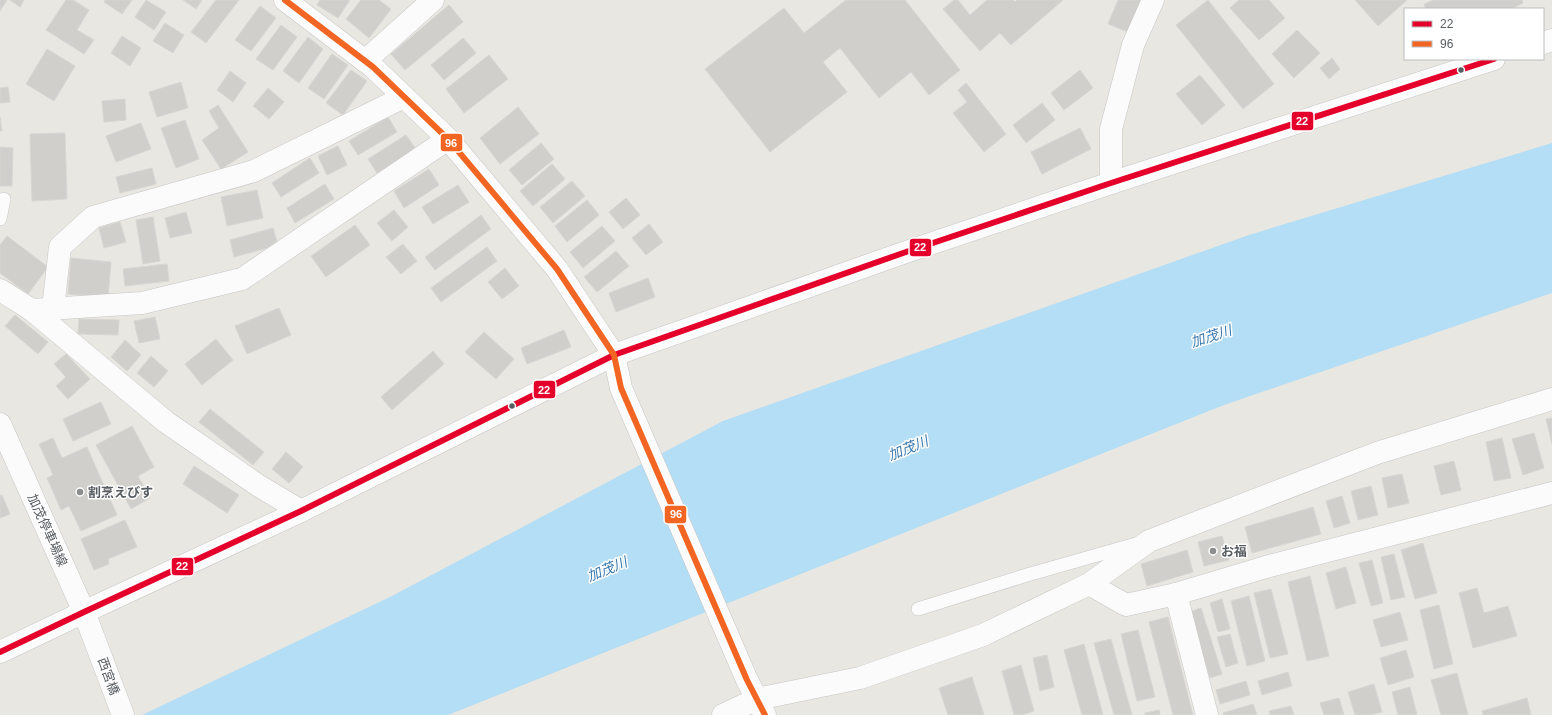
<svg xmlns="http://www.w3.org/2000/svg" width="1552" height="715" viewBox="0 0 1552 715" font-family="Arial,'Noto Sans JP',sans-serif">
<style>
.water{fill:#b4ddf6}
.building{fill:#d0cfcc;stroke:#d8d6d2}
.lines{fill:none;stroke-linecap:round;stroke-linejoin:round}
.lane-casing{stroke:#c6c6c5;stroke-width:14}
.street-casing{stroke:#c6c6c5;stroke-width:23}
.secondary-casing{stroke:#c6c6c6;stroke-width:23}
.lane{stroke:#fcfbfb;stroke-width:13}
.street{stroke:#fcfbfb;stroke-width:22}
.secondary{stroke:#fcfbfb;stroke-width:22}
.bus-1-casing{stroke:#fff;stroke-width:9}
.bus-2-casing{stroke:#fff;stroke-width:9}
.bus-1{stroke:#e4002b;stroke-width:6}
.bus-2{stroke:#f26522;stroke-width:6}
.bus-dot{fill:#585d61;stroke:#fff;stroke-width:1.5}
.poi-dot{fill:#8b8d8e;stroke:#fff;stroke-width:1.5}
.labels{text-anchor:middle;stroke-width:3;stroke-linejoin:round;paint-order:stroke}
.poi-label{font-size:13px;font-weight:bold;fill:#585d61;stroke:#fff;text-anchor:start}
.street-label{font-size:13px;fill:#585d61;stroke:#fff}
.water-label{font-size:14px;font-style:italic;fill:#3b7aaf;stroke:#fff}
.line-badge{stroke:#fff;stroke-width:1.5}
.badge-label{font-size:11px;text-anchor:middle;font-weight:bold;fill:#fff}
</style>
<rect width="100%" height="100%" fill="#e9e7e2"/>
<polygon class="water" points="1552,143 1552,293 1224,405 448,715 142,715 390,597 723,421 1249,235"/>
<g class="building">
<polygon points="0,0 7,0 0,11"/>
<polygon points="10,0 24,0 20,7"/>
<polygon points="66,0 73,0 89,10 77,30 94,40 84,54 46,30"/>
<polygon points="105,0 132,0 122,14 104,2"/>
<polygon points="146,0 166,12 154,30 135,17"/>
<polygon points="183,0 202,0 196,9"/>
<polygon points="216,0 239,0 206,43 191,32"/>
<polygon points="320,0 350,0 338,18 317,5"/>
<polygon points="361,0 379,0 391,9 369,38 346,19"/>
<polygon points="846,0 905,0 960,70 929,95 911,72 879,98 840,48 823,62 847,92 770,152 705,69 784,8 804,33"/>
<polygon points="954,0 958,0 970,15 987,0 1013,0 1015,2 1017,0 1063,0 1011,45 1000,33 980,51 943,9"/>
<polygon points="1118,0 1141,0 1128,32 1108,24"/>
<polygon points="1208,0 1274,84 1243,109 1176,25"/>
<polygon points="1239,0 1269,0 1285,18 1259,40 1230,8"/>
<polygon points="1355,0 1407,0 1378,26"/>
<polygon points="1434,0 1522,0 1523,3 1511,9 1426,9 1424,4"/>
<polygon points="449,5 463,22 405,70 391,54"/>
<polygon points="260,6 276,18 251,51 235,40"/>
<polygon points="165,23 184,35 173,53 153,41"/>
<polygon points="281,25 297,37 273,70 256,59"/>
<polygon points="1297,30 1320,53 1294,78 1272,54"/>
<polygon points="122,36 141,48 130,66 111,53"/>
<polygon points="308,37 323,49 299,83 283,71"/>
<polygon points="463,38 476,53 444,80 431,65"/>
<polygon points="47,49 75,66 54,101 26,84"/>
<polygon points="332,54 348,65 324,99 308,88"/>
<polygon points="489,55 508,79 464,113 446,89"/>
<polygon points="1332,58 1340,69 1329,79 1320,68"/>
<polygon points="351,70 367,81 343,115 326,103"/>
<polygon points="1080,70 1093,88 1064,110 1051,93"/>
<polygon points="230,71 246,83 233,102 217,90"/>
<polygon points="1200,75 1225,105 1202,125 1176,94"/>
<polygon points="181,82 188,108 157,117 149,92"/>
<polygon points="966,83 1006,134 984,152 953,113 967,102 958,90"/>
<polygon points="8,87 10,102 0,103 0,88"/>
<polygon points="268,88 284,102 269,119 253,106"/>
<polygon points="125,99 126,120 104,122 102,101"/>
<polygon points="1042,103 1055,120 1026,143 1013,125"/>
<polygon points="218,105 248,152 221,169 202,140 219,128 209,111"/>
<polygon points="518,107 539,134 500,164 480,138"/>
<polygon points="0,117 2,131 0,131"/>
<polygon points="388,117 397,132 358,155 349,141"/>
<polygon points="185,120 199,159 176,168 161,128"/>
<polygon points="141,123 151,149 116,162 106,136"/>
<polygon points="1080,128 1091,149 1042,174 1031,152"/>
<polygon points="65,133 67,199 32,201 30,134"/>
<polygon points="406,135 416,149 377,173 368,159"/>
<polygon points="541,143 554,159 522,185 509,170"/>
<polygon points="338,146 347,165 327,175 318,156"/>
<polygon points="0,147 13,148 12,186 0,186"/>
<polygon points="310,158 319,173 281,197 272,183"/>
<polygon points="552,164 565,179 533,206 520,191"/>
<polygon points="152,168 156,184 120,193 116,177"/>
<polygon points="429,169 439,185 404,208 394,191"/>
<polygon points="572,181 585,196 553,223 540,207"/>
<polygon points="325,184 334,199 295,223 287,208"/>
<polygon points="458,185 469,202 433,224 422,207"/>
<polygon points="257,190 263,218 227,226 221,197"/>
<polygon points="626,198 640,215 623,229 609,212"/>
<polygon points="587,200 599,215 567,242 555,226"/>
<polygon points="394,210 408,227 392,241 377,223"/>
<polygon points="186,212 192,233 170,238 165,218"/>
<polygon points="481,215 491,229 435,270 425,257"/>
<polygon points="153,217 160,261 143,264 136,220"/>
<polygon points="120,222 126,242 104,248 99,228"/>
<polygon points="649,224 663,242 646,255 632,238"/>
<polygon points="355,225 370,245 326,277 311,256"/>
<polygon points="602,226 615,241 583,268 570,252"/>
<polygon points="273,228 278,245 234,257 230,240"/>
<polygon points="7,236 48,267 28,294 0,273 0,245"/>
<polygon points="403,244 417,261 401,274 386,257"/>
<polygon points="487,247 497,261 441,302 431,288"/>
<polygon points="616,251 629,266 597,292 584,277"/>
<polygon points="71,258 111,262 108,297 68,294"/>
<polygon points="167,264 169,281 125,286 123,269"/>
<polygon points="505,268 519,286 502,299 488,282"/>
<polygon points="648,278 655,297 616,312 609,293"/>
<polygon points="279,308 291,335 247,354 235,326"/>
<polygon points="15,315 48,342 38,354 5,326"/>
<polygon points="155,317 160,339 139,343 134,321"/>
<polygon points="79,319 119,320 118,335 78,334"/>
<polygon points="564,330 571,347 527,364 521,348"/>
<polygon points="484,332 514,359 496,379 465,352"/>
<polygon points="216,339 233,360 202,385 185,364"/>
<polygon points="125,340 141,355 127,371 111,357"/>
<polygon points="433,351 444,364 392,410 381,397"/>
<polygon points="66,354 90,379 68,399 56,386 66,377 54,364"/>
<polygon points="151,356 168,371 154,387 137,373"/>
<polygon points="101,402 111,424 73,441 63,419"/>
<polygon points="210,409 264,452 253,465 199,422"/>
<polygon points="1552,418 1552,444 1546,419"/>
<polygon points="132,426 154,467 138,476 150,498 131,509 96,445"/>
<polygon points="1534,433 1544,468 1523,475 1512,439"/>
<polygon points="53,438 62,458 87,447 117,515 81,531 69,506 61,510 47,478 53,475 39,444"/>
<polygon points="1502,438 1511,478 1494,481 1486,442"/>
<polygon points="286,452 303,467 289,483 272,469"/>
<polygon points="1454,461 1461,490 1441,495 1434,466"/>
<polygon points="194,466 239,495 227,513 183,484"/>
<polygon points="1402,474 1409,503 1388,508 1382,478"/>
<polygon points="1371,486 1378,515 1358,520 1351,491"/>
<polygon points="2,495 10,514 0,518 0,496"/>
<polygon points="1342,496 1350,523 1334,528 1326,501"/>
<polygon points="1313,507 1321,534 1252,553 1245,527"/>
<polygon points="125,520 137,547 108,559 109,564 94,570 81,539"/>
<polygon points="1222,536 1229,560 1204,566 1198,542"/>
<polygon points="1423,543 1437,593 1415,599 1401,550"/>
<polygon points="1187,550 1193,572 1147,586 1141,564"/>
<polygon points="1394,554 1405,597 1391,600 1381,557"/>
<polygon points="1372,560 1383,603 1371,606 1359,563"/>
<polygon points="1346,567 1356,603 1336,609 1326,573"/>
<polygon points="1310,576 1329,656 1307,661 1288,582"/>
<polygon points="1477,588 1484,613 1508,606 1517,636 1473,648 1459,593"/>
<polygon points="1271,589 1288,654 1270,658 1254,593"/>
<polygon points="1249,596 1265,661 1247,666 1231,601"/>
<polygon points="1222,599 1230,629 1218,632 1210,603"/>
<polygon points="1439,605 1453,664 1434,669 1420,610"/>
<polygon points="1201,608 1222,674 1210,678 1189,612"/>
<polygon points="1400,612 1408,640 1381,647 1373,620"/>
<polygon points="1168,617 1193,715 1173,715 1149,622"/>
<polygon points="1138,630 1155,697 1137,701 1121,634"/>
<polygon points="1230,634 1238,663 1226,667 1217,637"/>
<polygon points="1111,639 1132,715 1114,715 1094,643"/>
<polygon points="1084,644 1103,715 1082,715 1064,650"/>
<polygon points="1406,650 1414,677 1388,685 1380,658"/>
<polygon points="1047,655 1054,687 1040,691 1033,658"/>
<polygon points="1021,665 1034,711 1022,715 1014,715 1002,671"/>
<polygon points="1288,672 1292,686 1262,695 1258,681"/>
<polygon points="1457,673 1468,715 1441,715 1431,680"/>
<polygon points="972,677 984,715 948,715 939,688"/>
<polygon points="1246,681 1250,695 1220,704 1216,690"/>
<polygon points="1374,684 1382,712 1370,715 1355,715 1348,692"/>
<polygon points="1410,687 1417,715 1398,715 1392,692"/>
<polygon points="1339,698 1344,715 1324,715 1320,703"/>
<polygon points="1527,698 1531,715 1483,715 1482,711"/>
<polygon points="1253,704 1257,715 1224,715 1223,713"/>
<polygon points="1291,706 1294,715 1270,715 1269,711"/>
<polygon points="1159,710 1160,715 1145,715 1145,713"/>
</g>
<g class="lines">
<g class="lane-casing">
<g id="lane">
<polyline points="0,219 4,199"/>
<polyline points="918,609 1027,575 1136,544"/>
</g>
</g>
<g class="street-casing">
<g id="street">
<polyline points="285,0 373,67 448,139 557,269 614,355 621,388 747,680 765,715"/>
<polyline points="1543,43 1552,40"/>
<polyline points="365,61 433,0"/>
<polyline points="1111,183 1111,129 1133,45 1153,0"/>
<polyline points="0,290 32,310 142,303 242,279 448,139"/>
<polyline points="53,309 60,247 93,217 254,171 404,97"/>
<polyline points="32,310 166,422 259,486 301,511"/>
<polyline points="1089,584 1126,605 1176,594 1266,567 1552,493"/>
<polyline points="1176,594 1207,715"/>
<polyline points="0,652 84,612 301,511 614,355 906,252 1111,183 1494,59"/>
<polyline points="723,715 757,699 860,678 983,635 1089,584 1149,541 1377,453 1552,399"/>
</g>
</g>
<g class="secondary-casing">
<polyline id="secondary" points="0,424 84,612 123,715"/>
</g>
<use href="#lane" class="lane"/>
<use href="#street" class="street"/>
<use href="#secondary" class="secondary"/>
<g class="bus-1-casing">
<polyline id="bus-1" points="0,652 84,612 301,511 614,355 906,252 1111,183 1494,59"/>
</g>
<g class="bus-2-casing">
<polyline id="bus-2" points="285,0 373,67 448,139 557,269 614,355 621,388 747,680 765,715"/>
</g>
<use href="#bus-1" class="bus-1"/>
<use href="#bus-2" class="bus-2"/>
</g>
<g class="bus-dot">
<circle cx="1461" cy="70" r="3.5"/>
<circle cx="512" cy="406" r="3.5"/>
</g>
<g class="poi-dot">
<circle cx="80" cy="492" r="4"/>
<circle cx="1213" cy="551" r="4"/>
</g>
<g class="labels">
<g class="poi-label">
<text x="88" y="497">割烹えびす</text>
<text x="1221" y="556">お福</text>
</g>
<g class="street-label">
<text transform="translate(48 530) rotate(66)" y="5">加茂停車場線</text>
<text transform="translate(109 676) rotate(70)" y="5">西宮橋</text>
</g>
<g class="water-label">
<text transform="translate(1211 336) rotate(-18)" y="5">加茂川</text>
<text transform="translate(908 448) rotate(-22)" y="5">加茂川</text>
<text transform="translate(607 569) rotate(-22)" y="5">加茂川</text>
</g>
</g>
<g class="line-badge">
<rect x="1291" y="111" width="23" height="20" rx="4" fill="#e4002b"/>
<rect x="440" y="133" width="23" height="19" rx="4" fill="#f26522"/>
<rect x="909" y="238" width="23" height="19" rx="4" fill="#e4002b"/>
<rect x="533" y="380" width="23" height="19" rx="4" fill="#e4002b"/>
<rect x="664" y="505" width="23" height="19" rx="4" fill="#f26522"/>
<rect x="171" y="557" width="23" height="19" rx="4" fill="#e4002b"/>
</g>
<g class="badge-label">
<text x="1302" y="125">22</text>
<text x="451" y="147">96</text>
<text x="920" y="251">22</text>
<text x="544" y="394">22</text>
<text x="676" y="518">96</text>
<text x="182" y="570">22</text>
</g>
<rect x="1404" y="8" width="140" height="52" fill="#ffffff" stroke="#bcbec0"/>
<rect x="1412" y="21" width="20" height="6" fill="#e4002b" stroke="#bcbec0"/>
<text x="1440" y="28" font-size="12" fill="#585d61">22</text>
<rect x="1412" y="41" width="20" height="6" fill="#f26522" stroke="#bcbec0"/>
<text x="1440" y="48" font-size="12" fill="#585d61">96</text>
</svg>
